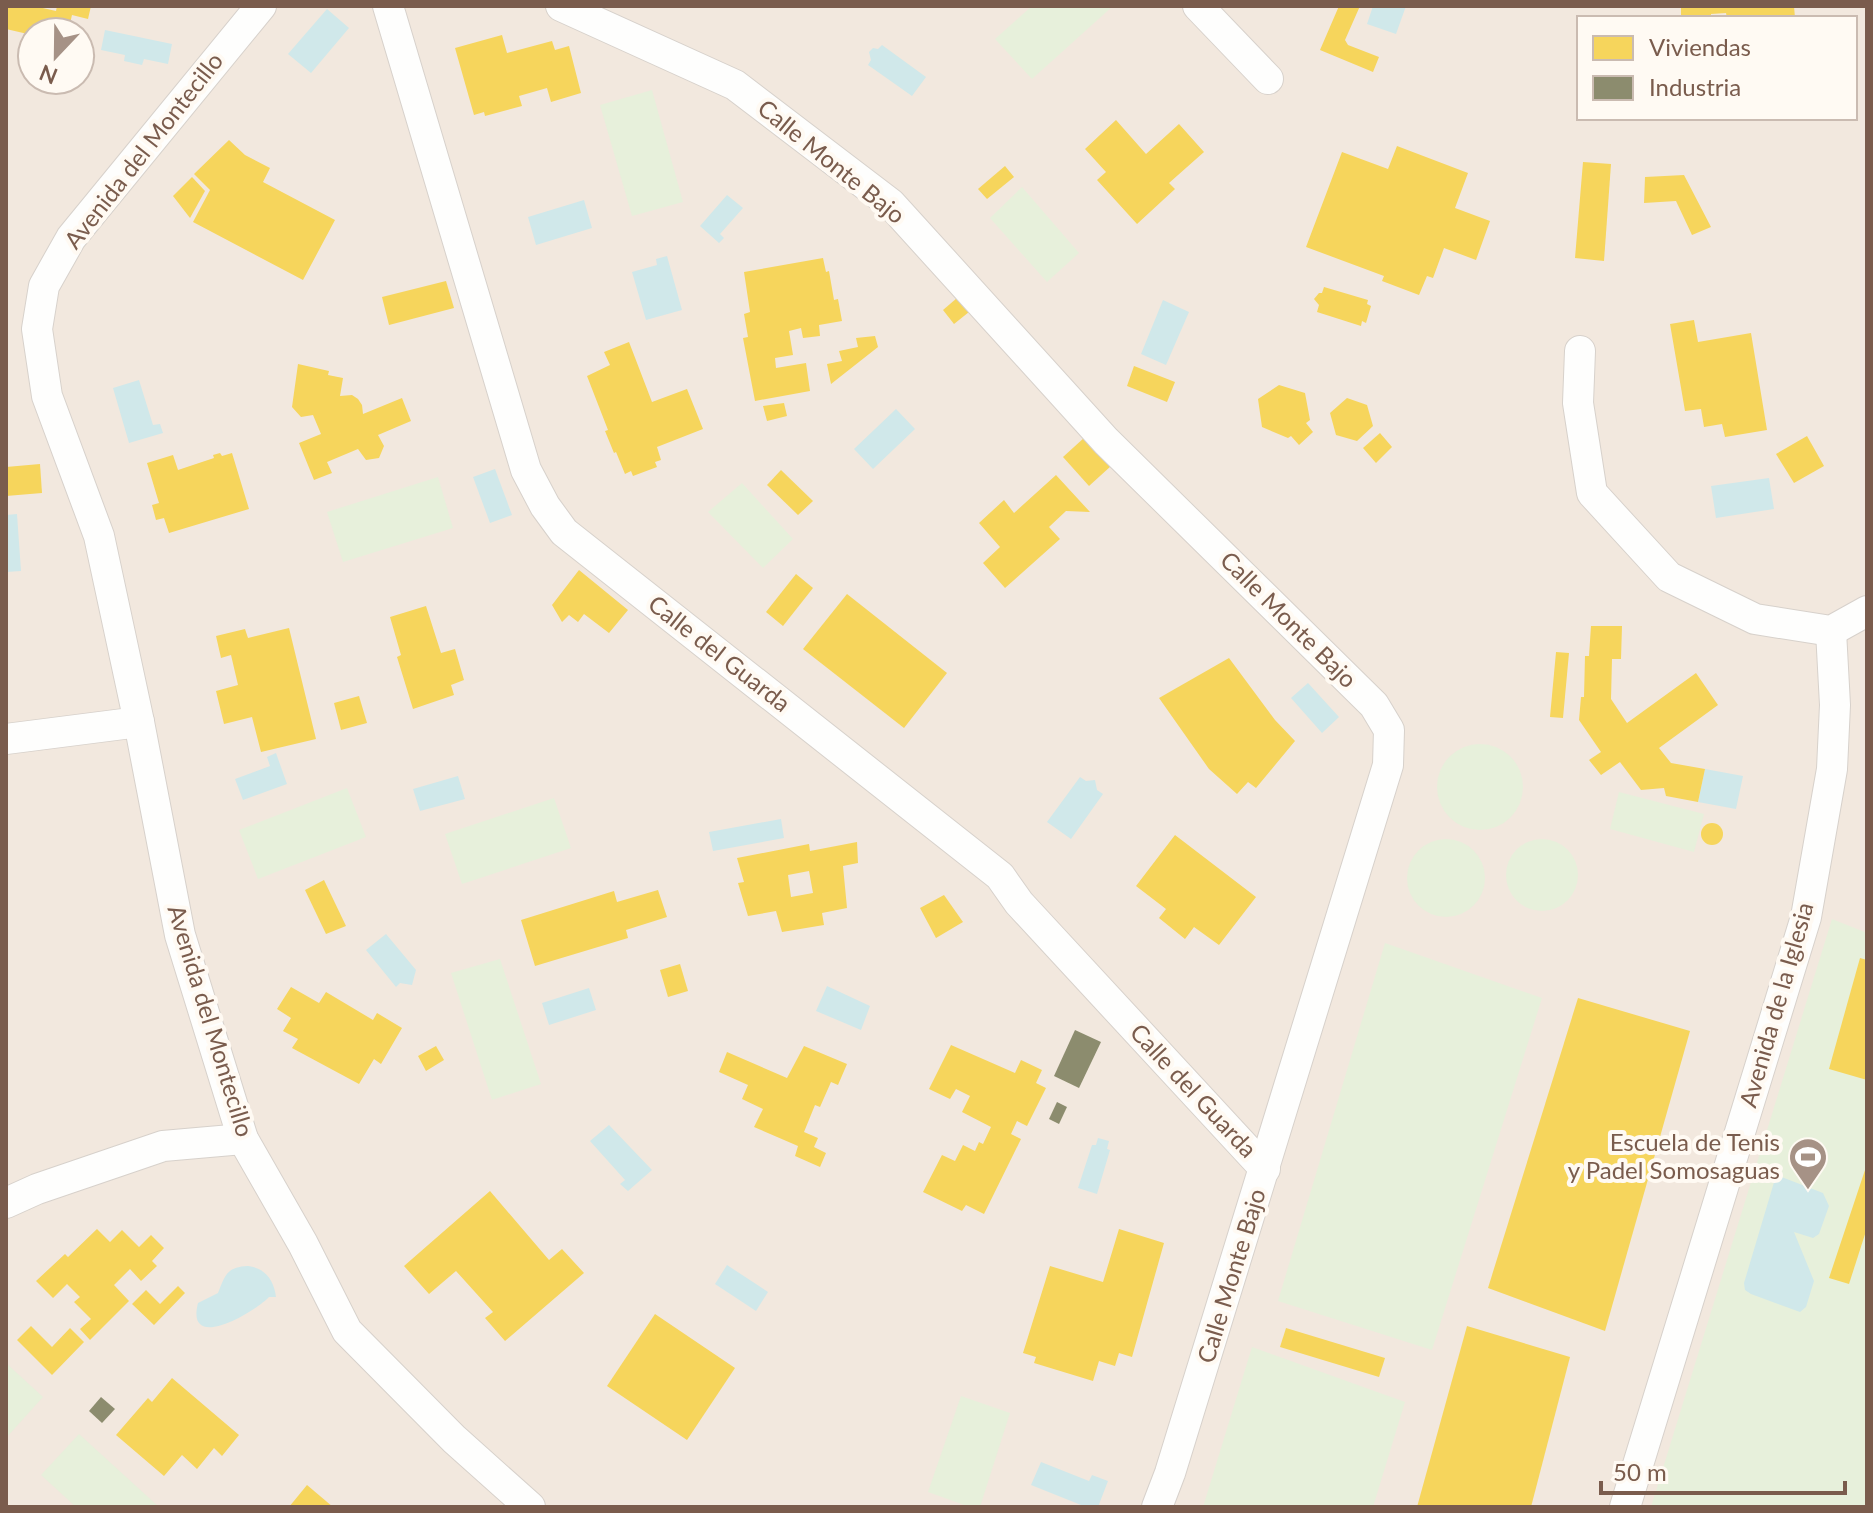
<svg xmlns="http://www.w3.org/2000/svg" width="1873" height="1513" viewBox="0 0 1873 1513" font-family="Lato,sans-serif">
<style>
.residential{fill:#f2e8de;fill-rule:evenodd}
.green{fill:#e7f0db}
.water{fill:#d0e8ea}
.homes{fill:#f6d55c;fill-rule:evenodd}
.industry{fill:#8c8c6e}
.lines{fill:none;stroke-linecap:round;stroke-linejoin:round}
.street-casing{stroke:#d7d1cb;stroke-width:32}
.street{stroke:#fefefd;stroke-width:30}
.labels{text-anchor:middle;stroke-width:8;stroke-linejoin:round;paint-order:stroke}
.street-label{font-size:24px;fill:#7a5c4d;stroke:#fffaf3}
.poi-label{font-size:24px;fill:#7a5c4d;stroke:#fffaf3;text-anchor:end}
</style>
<rect width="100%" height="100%" fill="#f9f5f0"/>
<path class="residential" d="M6 6H1867V1507H6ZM1579 18H1855V118H1579ZM32 32H80V80H32Z"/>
<g class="green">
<polygon points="1032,6 1113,6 1032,79 995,39"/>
<polygon points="652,90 683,202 632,216 600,105"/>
<polygon points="1022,187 1079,253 1047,282 990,218"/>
<polygon points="438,477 453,528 343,562 327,512"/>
<polygon points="742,483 793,539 763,568 708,512"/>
<circle cx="1480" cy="787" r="43"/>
<polygon points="347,788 366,837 258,879 239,830"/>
<polygon points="1619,792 1704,814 1694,852 1610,829"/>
<polygon points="554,798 571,848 462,884 445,834"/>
<circle cx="1542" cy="875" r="36"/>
<circle cx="1446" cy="878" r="39"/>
<polygon points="1832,919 1867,933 1867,1507 1651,1507"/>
<polygon points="1385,943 1542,998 1432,1350 1278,1301"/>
<polygon points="500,959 541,1084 492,1100 451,973"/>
<polygon points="1252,1347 1405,1402 1373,1507 1203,1507"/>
<polygon points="6,1363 43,1397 6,1438"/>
<polygon points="961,1396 1010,1413 980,1507 970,1507 928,1492"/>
<polygon points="79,1434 159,1507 76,1507 41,1475"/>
</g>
<g class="water">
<polygon points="1373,6 1406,6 1396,34 1367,24"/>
<polygon points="327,9 349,28 311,73 288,54"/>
<polygon points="105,30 172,44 168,64 144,59 142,65 124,61 125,55 101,50"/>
<polygon points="882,45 926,77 912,96 868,65 871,60 869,52 873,48 878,49"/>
<polygon points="727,195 743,208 720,234 724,238 719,243 700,226"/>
<polygon points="584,200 592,228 536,245 528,217"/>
<polygon points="667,256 682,310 646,320 632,272 657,265 656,259"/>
<polygon points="1163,300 1189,312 1166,365 1141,354"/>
<polygon points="139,380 153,425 160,424 163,433 129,443 113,388"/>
<polygon points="896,409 915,429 873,469 854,449"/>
<polygon points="495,469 512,515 490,523 473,477"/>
<polygon points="1769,478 1774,509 1716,518 1711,486"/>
<polygon points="17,514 21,571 6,572 6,515"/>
<polygon points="1308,683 1339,717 1322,733 1291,698"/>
<polygon points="276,753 287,784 243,800 235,779 270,766 267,757"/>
<polygon points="1705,769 1743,776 1736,809 1698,802"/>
<polygon points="458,776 465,799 420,811 413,789"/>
<polygon points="1080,777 1086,781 1095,780 1097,790 1103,794 1071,839 1047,822"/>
<polygon points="781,819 784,838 713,851 709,832"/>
<polygon points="386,934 416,970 412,985 400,983 396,987 366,950"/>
<polygon points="827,986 870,1006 861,1030 816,1011"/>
<polygon points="589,988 596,1010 549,1025 542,1003"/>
<polygon points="609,1125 652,1170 628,1191 620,1184 625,1180 590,1141"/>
<polygon points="1098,1138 1109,1141 1107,1149 1110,1150 1097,1194 1078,1188 1092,1145 1096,1145"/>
<polygon points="1779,1176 1823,1193 1829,1206 1819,1234 1813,1238 1794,1232 1814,1281 1806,1307 1800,1312 1751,1294 1745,1290 1744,1283 1775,1179"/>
<polygon points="727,1265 768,1292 756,1311 715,1284"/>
<path d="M248 1266C265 1268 274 1280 276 1297H269C256 1311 185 1354 198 1303L218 1293C225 1276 226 1267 248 1266Z"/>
<polygon points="1041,1462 1089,1481 1092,1475 1108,1481 1098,1507 1086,1507 1031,1485"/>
</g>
<g class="homes">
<polygon points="6,6 34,6 56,11 57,6 91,6 88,19 72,15 68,32 32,32 32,35 6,29"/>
<polygon points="1339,6 1360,6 1345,40 1348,45 1379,57 1373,72 1320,50"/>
<polygon points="1681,6 1794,6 1795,18 1727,18 1726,13 1711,14 1711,18 1681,18"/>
<polygon points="502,35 507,53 552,41 555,50 569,46 581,93 551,102 547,88 519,96 522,106 485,116 484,112 474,115 455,48"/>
<polygon points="1116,120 1146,154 1179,124 1204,152 1169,183 1175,189 1137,224 1097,180 1106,172 1085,149"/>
<polygon points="229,140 245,155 270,168 263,182 335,220 303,280 193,222 210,190 194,174"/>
<polygon points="1397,146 1468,173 1455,208 1490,221 1476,260 1444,248 1433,278 1427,276 1419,295 1382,281 1384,276 1306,247 1342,152 1388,169"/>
<polygon points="1583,162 1611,164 1604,261 1575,258"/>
<polygon points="1005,166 1014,177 987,199 978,189"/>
<polygon points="1684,175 1711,227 1692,235 1676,201 1644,203 1645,177"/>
<polygon points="192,177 205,191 190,218 173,196"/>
<polygon points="823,258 826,272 829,271 834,300 838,299 842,321 819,325 820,336 803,338 801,328 789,331 793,355 775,358 776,368 806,363 810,391 755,401 743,338 748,337 744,314 750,312 744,272"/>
<polygon points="446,281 454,308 389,325 382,297"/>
<polygon points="1324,287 1368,300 1367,304 1371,306 1366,323 1362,321 1361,326 1317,312 1319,305 1314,299 1319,293 1322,293"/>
<polygon points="957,298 969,312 954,324 943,310"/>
<polygon points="1694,320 1698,342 1751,333 1767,430 1725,437 1722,424 1704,427 1701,409 1685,411 1670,324"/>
<polygon points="875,336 878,347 831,384 827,364 842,361 839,351 858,347 856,338"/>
<polygon points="629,342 652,402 687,389 703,429 657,447 661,460 655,462 657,467 633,476 631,471 625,474 616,452 614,453 605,431 608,430 587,376 610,365 604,352"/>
<polygon points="298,364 329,371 328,375 343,378 340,396 352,395 358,399 362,405 363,414 402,398 411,421 378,435 384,446 379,458 366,460 358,449 327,462 332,473 314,480 299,443 321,434 313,415 301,417 292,407"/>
<polygon points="1134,366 1175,382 1167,402 1127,386"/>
<polygon points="1279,385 1305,393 1310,420 1306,423 1313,432 1299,445 1291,436 1288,438 1262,427 1258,399"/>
<polygon points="1347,398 1367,405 1373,426 1357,441 1336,435 1330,413"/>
<polygon points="784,403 787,416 767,421 763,406"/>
<polygon points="1380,433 1392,447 1376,463 1363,448"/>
<polygon points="1807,436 1824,466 1794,483 1776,454"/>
<polygon points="1085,437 1111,466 1089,486 1063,457"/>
<polygon points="220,453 222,456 232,453 249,509 169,533 164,518 156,520 152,505 159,503 147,463 173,455 178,470 214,458 213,455"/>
<polygon points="40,464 42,493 6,496 6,467"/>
<polygon points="781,470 813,501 798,515 767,485"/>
<polygon points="1056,475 1090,512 1066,511 1049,527 1060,539 1005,588 983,563 1000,547 979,523 1004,500 1014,513"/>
<polygon points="579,570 628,610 609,633 584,614 578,622 569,615 562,622 552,605"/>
<polygon points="796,574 813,588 783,626 766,612"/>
<polygon points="847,594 947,673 904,728 803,649"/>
<polygon points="426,606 441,653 455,649 464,680 451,685 454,695 413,709 397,657 401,655 390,617"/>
<polygon points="1591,626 1622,626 1621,659 1612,659 1611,699 1627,723 1696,673 1718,705 1659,748 1671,763 1705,769 1698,802 1666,796 1664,788 1641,790 1620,762 1601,775 1589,760 1601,752 1579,720 1581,697 1584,697 1585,656 1589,656"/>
<polygon points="289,628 316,739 261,752 252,717 224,724 216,691 238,685 231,655 221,658 216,636 245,629 248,638"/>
<polygon points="1556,652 1569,653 1563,718 1550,717"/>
<polygon points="1229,658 1275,720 1295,741 1256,788 1248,782 1237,794 1209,769 1159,698"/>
<polygon points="359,696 367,723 341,730 334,703"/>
<circle cx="1712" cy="834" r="11"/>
<polygon points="1175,835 1256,897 1219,945 1194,927 1185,939 1159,918 1166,909 1136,886"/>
<path d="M857 842 858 863 843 866 847 908 822 913 824 925 782 932 776 911 748 916 738 883 744 882 737 858 809 844 810 851ZM809 871 813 893 791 897 788 875Z"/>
<polygon points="324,880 346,926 326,934 305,890"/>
<polygon points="658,890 667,917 626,930 628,938 535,966 521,920 614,891 617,902"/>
<polygon points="944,895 963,922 936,938 920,908"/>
<polygon points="1860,958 1867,960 1867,1080 1829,1069"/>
<polygon points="680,964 688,991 668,997 660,970"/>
<polygon points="291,987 319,1003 326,992 373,1020 377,1013 402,1028 381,1064 374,1059 359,1084 292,1048 298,1039 283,1031 291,1018 277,1009"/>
<polygon points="1578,998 1690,1031 1605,1331 1488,1288"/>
<polygon points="951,1045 1015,1073 1021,1060 1042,1070 1036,1083 1046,1088 1027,1126 1017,1121 1011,1134 1021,1139 984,1214 966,1205 962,1211 923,1192 942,1155 955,1161 963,1145 975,1151 979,1142 983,1144 991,1127 962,1112 970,1096 956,1089 950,1099 929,1089"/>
<polygon points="436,1046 444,1060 426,1071 418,1056"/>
<polygon points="804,1046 847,1064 838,1085 831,1082 820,1107 815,1105 804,1132 818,1138 814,1147 826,1153 820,1167 795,1156 798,1146 754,1127 763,1109 742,1099 748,1085 719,1072 727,1052 787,1078"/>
<polygon points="1867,1164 1867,1228 1849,1284 1829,1278"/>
<polygon points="490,1191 549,1260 562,1249 584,1273 505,1341 485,1318 493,1312 456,1271 429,1294 404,1266"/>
<polygon points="97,1229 110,1242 122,1230 139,1247 151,1235 164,1248 152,1261 157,1266 141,1281 130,1269 114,1285 129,1301 90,1340 80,1329 91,1319 74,1302 80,1297 67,1284 53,1298 36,1281 65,1254 68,1257"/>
<polygon points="1119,1229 1164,1243 1132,1357 1119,1353 1115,1366 1099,1361 1093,1381 1034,1363 1036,1357 1023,1353 1050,1266 1103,1282"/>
<polygon points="178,1286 185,1293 154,1325 132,1304 146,1290 160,1304"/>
<polygon points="655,1314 735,1368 687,1440 607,1386"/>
<polygon points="31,1326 52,1347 70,1328 84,1342 52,1375 17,1340"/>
<polygon points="1467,1326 1570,1357 1531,1507 1417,1507"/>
<polygon points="1286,1328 1385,1358 1379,1377 1280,1347"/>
<polygon points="172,1378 239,1435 222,1456 214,1448 197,1469 182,1455 164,1476 116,1435 148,1398 152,1402"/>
<polygon points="307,1485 333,1507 289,1507"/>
</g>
<g class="industry">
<polygon points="1075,1030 1101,1042 1079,1088 1054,1076"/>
<polygon points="1057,1102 1067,1107 1059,1124 1049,1119"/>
<polygon points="101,1397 115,1409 102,1423 89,1411"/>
</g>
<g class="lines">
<g class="street-casing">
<g id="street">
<polyline points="261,6 71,238 44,286 37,329 47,396 99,536 139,722 180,935 243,1139 303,1244 347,1331 454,1439 530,1507"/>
<polyline points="388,6 526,470 545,506 564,532 1000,876 1019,903 1265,1169"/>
<polyline points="561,6 735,85 891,204 1106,441 1374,705 1389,730 1388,765 1170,1473 1157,1507"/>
<polyline points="1198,6 1268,79"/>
<polyline points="1580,351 1578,403 1592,493 1669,577 1755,619 1831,631 1867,611"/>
<polyline points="6,739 139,722"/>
<polyline points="6,1203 37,1189 163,1146 243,1139"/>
<polyline points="1625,1507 1806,917 1832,769 1835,705 1831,631"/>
</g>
</g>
<use href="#street" class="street"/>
</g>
<defs>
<g id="stadium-pin" transform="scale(2)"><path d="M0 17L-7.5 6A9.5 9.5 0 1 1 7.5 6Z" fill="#a69286" stroke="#fffaf3"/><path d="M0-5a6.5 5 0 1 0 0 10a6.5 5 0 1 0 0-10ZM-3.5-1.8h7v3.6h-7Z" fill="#fff"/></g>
</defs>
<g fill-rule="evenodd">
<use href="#stadium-pin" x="1808" y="1157"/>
</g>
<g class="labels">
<g class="street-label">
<text transform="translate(144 151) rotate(-52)" y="8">Avenida del Montecillo</text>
<text transform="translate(831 162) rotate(39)" y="8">Calle Monte Bajo</text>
<text transform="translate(1288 620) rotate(45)" y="8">Calle Monte Bajo</text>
<text transform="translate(719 654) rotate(38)" y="8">Calle del Guarda</text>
<text transform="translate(1777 1005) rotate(-74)" y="8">Avenida de la Iglesia</text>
<text transform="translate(210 1021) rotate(73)" y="8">Avenida del Montecillo</text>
<text transform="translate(1193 1091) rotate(47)" y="8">Calle del Guarda</text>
<text transform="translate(1232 1276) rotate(-73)" y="8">Calle Monte Bajo</text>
</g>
<g class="poi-label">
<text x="1780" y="1151">Escuela de Tenis<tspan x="1780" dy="28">y Padel Somosaguas</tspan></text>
</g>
</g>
<rect width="1873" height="1513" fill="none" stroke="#7a5c4d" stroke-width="16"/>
<rect x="1577" y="16" width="280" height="104" fill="#fffaf3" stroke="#cabbb1" stroke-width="2"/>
<rect x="1593" y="36" width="40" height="24" fill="#f6d55c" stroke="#cabbb1" stroke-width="2"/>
<text x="1649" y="56" font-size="24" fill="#7a5c4d">Viviendas</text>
<rect x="1593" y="76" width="40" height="24" fill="#8c8c6e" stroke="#cabbb1" stroke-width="2"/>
<text x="1649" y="96" font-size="24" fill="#7a5c4d">Industria</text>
<g transform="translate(56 56) rotate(202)"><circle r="38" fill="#fffaf3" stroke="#cabbb1" stroke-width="2"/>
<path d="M0-6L14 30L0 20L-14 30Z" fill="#a69286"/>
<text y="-12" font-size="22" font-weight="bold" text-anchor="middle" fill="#7a5c4d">N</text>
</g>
<path d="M1601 1481v12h244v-12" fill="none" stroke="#7a5c4d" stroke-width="4"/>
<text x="1613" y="1481" font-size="24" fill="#7a5c4d" stroke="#fffaf3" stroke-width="6" paint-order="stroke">50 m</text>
</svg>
